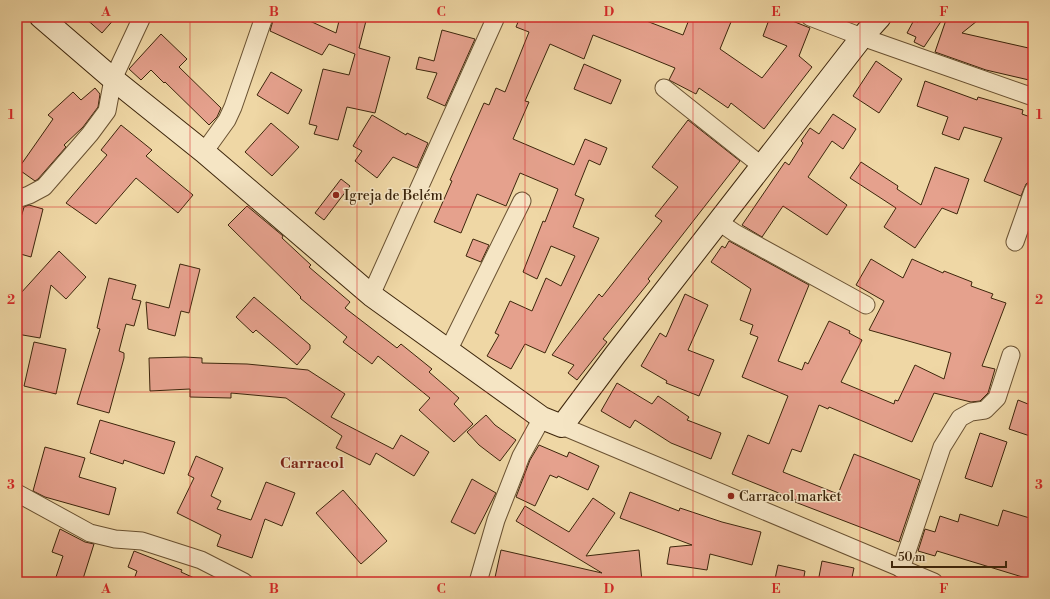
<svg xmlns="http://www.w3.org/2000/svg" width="1050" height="599" viewBox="0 0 1050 599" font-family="'Libre Bodoni',serif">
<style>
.building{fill:#e5a18d;stroke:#3d260c}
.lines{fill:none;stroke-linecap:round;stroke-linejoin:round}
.street-casing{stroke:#6a5232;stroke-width:19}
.secondary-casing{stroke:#3d260c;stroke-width:24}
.street{stroke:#f5e5c4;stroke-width:17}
.secondary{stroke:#f5e5c4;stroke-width:22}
.grid{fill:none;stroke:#d62828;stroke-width:1;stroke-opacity:0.55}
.poi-dot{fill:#8f2418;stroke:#f5e5c4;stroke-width:1.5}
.labels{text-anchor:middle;stroke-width:3;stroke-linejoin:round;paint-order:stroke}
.poi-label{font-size:14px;fill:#3d260c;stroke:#f5e5c4;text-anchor:start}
.neighbourhood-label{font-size:15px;font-weight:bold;fill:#7a1f14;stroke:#f5e5c4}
.neatline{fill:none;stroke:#d62828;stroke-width:1.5}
.grid-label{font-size:13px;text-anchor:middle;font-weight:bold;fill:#d62828}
</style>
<rect width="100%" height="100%" fill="#efd7a5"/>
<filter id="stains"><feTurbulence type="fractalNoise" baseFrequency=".005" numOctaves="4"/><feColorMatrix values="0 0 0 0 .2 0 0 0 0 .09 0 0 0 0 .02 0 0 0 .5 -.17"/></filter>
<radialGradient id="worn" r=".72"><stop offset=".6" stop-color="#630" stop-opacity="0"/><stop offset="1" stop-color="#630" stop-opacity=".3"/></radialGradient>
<g class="building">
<polygon points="84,17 116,17 102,33"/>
<polygon points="274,17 301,17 336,33 340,17 367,17 359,48 390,57 375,113 347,107 338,140 314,134 317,126 309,124 323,69 349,75 355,54 329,44 322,55 270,31"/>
<polygon points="520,17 636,17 683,35 690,17 733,17 720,49 762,78 787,46 763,36 770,17 784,21 785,18 810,28 799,56 812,67 764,129 731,103 728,108 699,88 696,94 669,80 675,68 631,50 593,35 584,59 550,44 525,101 529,102 513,139 574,165 585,139 607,148 600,165 589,160 575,195 584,199 573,227 599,238 545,353 525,344 511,369 487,356 499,335 495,333 510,301 532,311 546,278 561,286 575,256 551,246 537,279 523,272 543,221 545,222 558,189 520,173 506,206 477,194 461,233 434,222 452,181 450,180 484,103 489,105 496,88 505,92 529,32 516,27"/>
<polygon points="920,17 944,17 924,47 914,42 916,37 907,33 914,20 918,22"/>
<polygon points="947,17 982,17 962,33 1033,49 1033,64 1029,80 986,70 935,52"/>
<polygon points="442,30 475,39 445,106 427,98 437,73 416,69 419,57 434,61"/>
<polygon points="161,34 187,59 179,67 221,108 217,117 209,125 165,82 164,83 151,70 141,80 129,69"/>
<polygon points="876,61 902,79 879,113 853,96"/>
<polygon points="584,64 621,80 611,104 574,89"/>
<polygon points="271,72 302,90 288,114 257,95"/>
<polygon points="925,81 977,100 978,97 1023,110 1022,114 1033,118 1033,179 1026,184 1021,196 984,181 1002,138 964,127 959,140 942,134 948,117 917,106"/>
<polygon points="95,88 100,94 98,107 83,127 64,145 66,147 38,179 35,181 18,169 53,119 48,115 73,92 81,100"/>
<polygon points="833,114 856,129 843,149 832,141 808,177 847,205 827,235 783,206 762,237 742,225 785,162 789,165 803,143 801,141 810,128 819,134"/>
<polygon points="372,115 406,135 407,133 428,143 417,168 393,157 377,178 355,161 362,151 353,146"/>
<polygon points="688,120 740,161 648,279 650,281 603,339 607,342 577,380 568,373 574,365 552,355 599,294 602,297 662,221 655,216 678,187 652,167"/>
<polygon points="271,123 299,147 272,176 245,152"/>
<polygon points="121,125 152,150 146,156 193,195 178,213 136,178 96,224 66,203 107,155 101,150"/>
<polygon points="861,162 898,186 897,189 921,205 935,167 969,179 957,214 942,208 915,248 884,227 896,208 850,178"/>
<polygon points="341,179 350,186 324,220 315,213"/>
<polygon points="29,205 43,209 31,257 17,253 17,231 24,207"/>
<polygon points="247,206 283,236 282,238 311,265 309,267 350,302 345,308 397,348 401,344 432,369 429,372 459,398 454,404 473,424 454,442 419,410 430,398 378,356 372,364 343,342 347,337 300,298 301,297 228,225"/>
<polygon points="473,239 489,245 481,262 466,256"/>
<polygon points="729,241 809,285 778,361 802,370 805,362 808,364 829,321 850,331 849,333 862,340 841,382 894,404 895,400 898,401 915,365 944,379 951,353 869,330 884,301 856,285 871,259 903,278 912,259 943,273 944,271 972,282 971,286 993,294 991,298 1006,303 982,366 995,369 988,393 980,401 971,402 934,393 912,442 829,407 828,409 819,405 801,452 792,449 783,472 838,494 854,454 920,480 899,542 795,502 796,500 732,474 748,435 769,444 788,396 742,377 758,337 750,334 753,325 740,320 751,289 711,262 722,246 725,248"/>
<polygon points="59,251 86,277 66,299 51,285 40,338 17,334 17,310 20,294"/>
<polygon points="180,264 200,269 189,313 181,311 175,336 148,329 146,302 169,308"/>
<polygon points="109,278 136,285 132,299 141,301 134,326 126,324 119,351 124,353 124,358 109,413 77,404 100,329 97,328"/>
<polygon points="685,294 708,305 688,350 714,360 699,396 666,383 667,381 641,366 660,333 666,337"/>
<polygon points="254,297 310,345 310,349 297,365 256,330 253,333 236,317"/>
<polygon points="34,342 66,349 56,394 24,386"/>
<polygon points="185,357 202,358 202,363 247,364 308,370 345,394 331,417 393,449 401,435 429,452 414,476 376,453 370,465 336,448 342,436 286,398 231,393 231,398 190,397 190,389 150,391 149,358"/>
<polygon points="617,383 652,404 658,396 689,417 687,420 721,433 711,459 671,443 635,420 630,428 601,411"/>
<polygon points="1018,400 1033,406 1033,437 1009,429"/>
<polygon points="486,415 495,425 516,440 500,461 479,445 467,432"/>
<polygon points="100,420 175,442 164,474 124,460 123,464 90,453"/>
<polygon points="980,433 1007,442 992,487 965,478"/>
<polygon points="539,445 567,457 569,452 599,466 588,490 558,476 557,478 550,475 535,506 516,497 530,460"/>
<polygon points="45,447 85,458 79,477 116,488 109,515 45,497 33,491"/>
<polygon points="196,456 223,468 211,496 221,501 217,509 251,520 266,482 295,493 282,526 265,519 252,558 217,546 221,535 177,513 194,478 188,475"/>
<polygon points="472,479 496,493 475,534 451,522"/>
<polygon points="343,490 387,541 361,564 316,513"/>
<polygon points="630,492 679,511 680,508 722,522 761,532 752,565 710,554 707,570 667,564 670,547 692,545 620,518"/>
<polygon points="593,498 615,513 586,556 639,550 642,582 494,582 501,550 602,573 516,521 525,506 569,532"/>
<polygon points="1003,510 1033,519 1033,566 1029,579 937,551 935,556 918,551 925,529 935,532 940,516 958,522 960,514 998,526"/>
<polygon points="60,529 85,542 94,544 82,582 61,582 55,580 63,556 52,552"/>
<polygon points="134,551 182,570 181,572 203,582 133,582 137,571 128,567"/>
<polygon points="822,561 854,568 851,582 818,582"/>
<polygon points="778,565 805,571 803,582 790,582 775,579"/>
</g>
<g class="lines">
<g class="street-casing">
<g id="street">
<polyline points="810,17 862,37 1033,97"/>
<polyline points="664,88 762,166"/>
<polyline points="204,152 227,120 233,107 264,17"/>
<polyline points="17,199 29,195 44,187 90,134 107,111 113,79 142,17"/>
<polyline points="719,222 735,233 866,305"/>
<polyline points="1015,242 1033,191"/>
<polyline points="371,295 496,17"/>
<polyline points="448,351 522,201"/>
<polyline points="562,426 934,582"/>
<polyline points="17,493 90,533 115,539 142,541 201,560 244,582"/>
<polyline points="901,569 942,447 960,418 971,412 985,410 997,398 1011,355"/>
<polyline points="478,582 496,520 521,456 542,418"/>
</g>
</g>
<g class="secondary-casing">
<polyline id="secondary" points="41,17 113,79 204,152 371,295 542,418 562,426 615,355 862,37 880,17"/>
</g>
<use href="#street" class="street"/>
<use href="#secondary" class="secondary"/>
</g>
<path class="grid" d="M190 17V582M357 17V582M525 17V582M693 17V582M860 17V582M17 207H1033M17 392H1033"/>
<g class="poi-dot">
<circle cx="336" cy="195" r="4"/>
<circle cx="731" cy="496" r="4"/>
</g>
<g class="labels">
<g class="poi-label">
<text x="344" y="200">Igreja de Belém</text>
<text x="739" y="501">Carracol market</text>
</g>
<g class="neighbourhood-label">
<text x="312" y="468">Carracol</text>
</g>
</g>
<rect width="1050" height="599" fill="none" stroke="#efd7a5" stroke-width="44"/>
<path d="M892 561v6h114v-6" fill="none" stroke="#3d260c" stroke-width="2"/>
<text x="898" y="561" font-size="12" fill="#3d260c" stroke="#f5e5c4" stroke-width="3" paint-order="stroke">50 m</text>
<rect x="22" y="22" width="1006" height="555" class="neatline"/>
<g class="grid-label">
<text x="106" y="16">A</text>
<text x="274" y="16">B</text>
<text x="441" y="16">C</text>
<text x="609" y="16">D</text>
<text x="776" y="16">E</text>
<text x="944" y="16">F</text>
<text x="11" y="119">1</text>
<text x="1039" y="119">1</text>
<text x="11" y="304">2</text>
<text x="1039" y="304">2</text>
<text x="11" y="489">3</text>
<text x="1039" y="489">3</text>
<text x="106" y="593">A</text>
<text x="274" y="593">B</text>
<text x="441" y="593">C</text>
<text x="609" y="593">D</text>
<text x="776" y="593">E</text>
<text x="944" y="593">F</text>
</g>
<rect width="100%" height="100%" filter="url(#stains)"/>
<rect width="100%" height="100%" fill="url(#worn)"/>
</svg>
